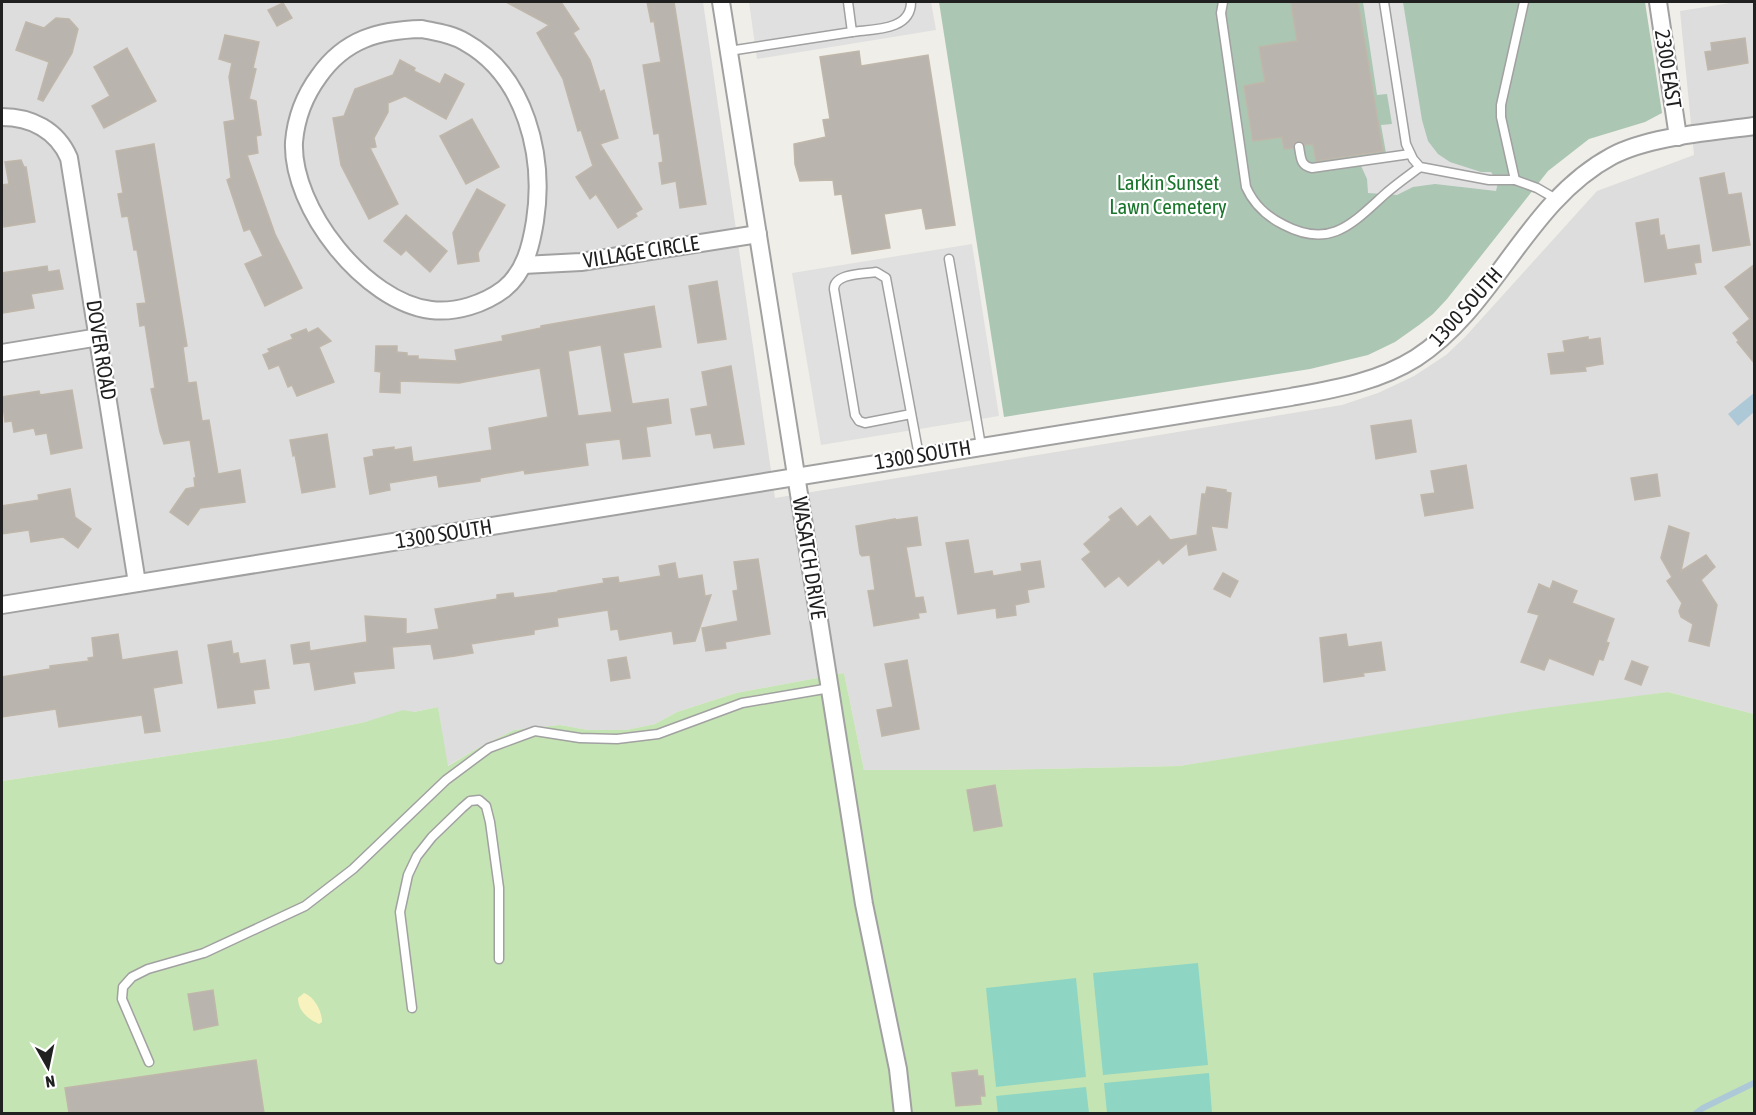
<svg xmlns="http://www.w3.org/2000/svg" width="1756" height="1115" viewBox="0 0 1756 1115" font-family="'Asap Condensed',sans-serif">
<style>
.residential{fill:#dedddd}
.grass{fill:#c5e4b3}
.sand{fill:#f8f3be}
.cemetery{fill:#abc6b3}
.pitch{fill:#8ed6c3}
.parking{fill:#e0e0e0}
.water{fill:#adc9d8}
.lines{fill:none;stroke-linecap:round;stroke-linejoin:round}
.stream{stroke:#adc9d8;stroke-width:6}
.building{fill:#b9b4ae;stroke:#c0b7ab;stroke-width:1.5;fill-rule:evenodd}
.lane-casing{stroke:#a1a1a1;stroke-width:11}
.street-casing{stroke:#a1a1a1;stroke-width:20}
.lane{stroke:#fff;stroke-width:8}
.street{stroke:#fff;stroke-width:16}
.labels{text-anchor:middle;stroke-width:4.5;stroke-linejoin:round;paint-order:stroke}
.street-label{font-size:21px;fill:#202020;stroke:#fff}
.park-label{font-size:21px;fill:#18752b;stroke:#fff}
</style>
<rect width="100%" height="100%" fill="#f0eee8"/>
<polygon class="residential" points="2,2 703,2 775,498 1342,405 1378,393 1414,376 1446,355 1465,337 1597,191 1694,155 1680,11 1737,2 1754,2 1754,714 1668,692 1179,766 997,770 864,770 844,673 736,693 677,712 655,724 626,730 588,730 560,725 514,730 478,748 447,766 438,707 287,738 2,781"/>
<polygon class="grass" points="844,673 864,770 997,770 1179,766 1536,709 1668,692 1754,714 1754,1113 2,1114 2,781 287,738 365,722 403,710 414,712 438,707 448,766 478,748 514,730 560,725 588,730 626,730 655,724 677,712 736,693"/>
<path class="sand" d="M304 993C315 997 322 1012 322 1022L319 1024C308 1019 298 1011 298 998Z"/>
<polygon class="cemetery" points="939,2 1645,2 1662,113 1645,122 1589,139 1548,171 1447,299 1433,314 1419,325 1395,342 1368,355 1310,369 1004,417"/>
<g class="pitch">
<polygon points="1198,963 1208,1065 1103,1075 1093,973"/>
<polygon points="1076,978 1086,1077 996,1087 986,988"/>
<polygon points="1209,1073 1212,1113 1107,1113 1104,1083"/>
<polygon points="1086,1087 1089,1113 998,1113 996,1096"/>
</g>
<g class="parking">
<polygon points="749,2 931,2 936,30 757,59"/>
<polygon points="1363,2 1403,2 1422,120 1428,141 1438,154 1450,162 1481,172 1491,172 1498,182 1496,191 1435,184 1413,187 1397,195 1368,193 1367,179 1357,157 1386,153 1381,125 1392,124 1387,94 1377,95"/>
<polygon points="972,244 999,416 821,445 792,273"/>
</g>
<polygon class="water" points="1754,393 1754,412 1738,426 1728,414"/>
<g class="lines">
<polyline class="stream" points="1695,1114 1703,1108 1754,1083"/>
</g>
<g class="building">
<polygon points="506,2 561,2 579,29 573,33 590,60 600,92 604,90 618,138 600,144 642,209 635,213 637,216 618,228 596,194 590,199 576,177 593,166 581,130 578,131 563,79 537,33 549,25"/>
<polygon points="647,2 674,2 706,204 680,208 676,181 662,184 659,163 663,162 659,133 654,134 643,65 661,62 654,21 651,22"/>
<polygon points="1291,2 1358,2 1383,151 1316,161 1313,144 1305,145 1298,141 1295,143 1293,148 1284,149 1282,137 1253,141 1244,86 1265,82 1259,47 1297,41"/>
<polygon points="283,3 292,18 277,26 268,10"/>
<polygon points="56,18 69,19 78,29 72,53 43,101 38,99 49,62 16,50 26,22 44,28"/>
<polygon points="225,35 259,42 253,68 256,69 249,99 256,101 261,135 256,136 258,153 247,155 275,234 302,288 265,306 245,264 263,256 250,229 244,231 227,180 231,178 224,122 235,120 229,77 232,63 219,59"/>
<polygon points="1745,38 1748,63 1708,70 1705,52 1712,51 1711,43"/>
<polygon points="127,48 156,101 104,128 92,106 110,96 94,67"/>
<polygon points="859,51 861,66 928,55 955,225 926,229 922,208 884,214 890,248 852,254 842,194 835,195 833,180 800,181 795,164 794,144 826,137 823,120 830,119 820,57"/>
<polygon points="400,60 415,68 414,71 440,84 445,74 464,84 446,119 405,96 388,103 388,112 374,138 376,147 370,148 398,204 369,219 341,165 333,118 344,116 355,89 393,75"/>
<polygon points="472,119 499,167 466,184 440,136"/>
<polygon points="154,144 187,346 183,347 188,383 196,382 202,421 209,420 218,474 240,470 245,502 200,508 188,525 170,512 186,489 195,487 194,478 196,478 190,440 164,444 160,432 151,389 155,388 145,325 140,326 137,304 146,303 137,250 134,250 128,216 122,217 118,194 123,193 116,151"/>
<polygon points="21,160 24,167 26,167 35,222 4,227 2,208 2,185 9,184 5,162"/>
<polygon points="1724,173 1728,195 1741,193 1750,245 1713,251 1700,178"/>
<polygon points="477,189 505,205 478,253 479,261 458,264 453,233"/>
<polygon points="406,215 447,251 430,272 406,250 401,255 384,241"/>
<polygon points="1658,219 1660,236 1664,235 1667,250 1699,245 1701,262 1694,263 1696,274 1645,282 1636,223"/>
<polygon points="1755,264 1755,364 1737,342 1739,341 1733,333 1750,319 1725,287"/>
<polygon points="47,266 48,272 59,270 63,289 31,294 34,308 2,313 2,273"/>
<polygon points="717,281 726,339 698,343 689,286"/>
<path d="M654 306 661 347 623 353 632 404 668 399 671 423 646 427 650 456 623 459 620 439 585 443 588 465 525 474 524 470 480 478V481L439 487 437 475 389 483 390 490 370 494 364 458 374 456 373 450 394 447V450L411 447 413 462 492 450 489 428 548 417 540 368 459 383 400 381V393L380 392 381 372 375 371 376 346H397V352L407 353V356H418V359L457 361 455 350 503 341 502 336 541 328V326ZM601 345 612 412 578 416 568 351Z"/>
<polygon points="318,328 331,341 319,347 334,382 297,396 292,385 288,387 279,365 269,369 263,355 270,352 268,349 293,339 291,335 306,329 308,333"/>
<polygon points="1588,337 1588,340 1600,338 1603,364 1585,367 1586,371 1551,374 1548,354 1565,352 1563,341"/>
<polygon points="731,366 744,444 714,448 711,433 696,435 691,409 708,406 702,372"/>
<polygon points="72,390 82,448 51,454 47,433 36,435 34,428 14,432 12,421 5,422 2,397 39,391 40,395"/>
<polygon points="1411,420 1416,452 1376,459 1371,426"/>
<polygon points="327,434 335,487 302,493 295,455 293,456 290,440"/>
<polygon points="1466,465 1473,508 1425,516 1421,495 1435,493 1431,471"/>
<polygon points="1657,474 1660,496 1635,500 1631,478"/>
<polygon points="1207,487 1226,490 1226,492 1231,493 1227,528 1211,526 1216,550 1189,555 1187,543 1163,564 1159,559 1128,586 1119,576 1105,587 1082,559 1091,552 1084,544 1111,520 1109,517 1121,508 1137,527 1150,516 1170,540 1197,535 1202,494 1205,494 1205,497"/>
<polygon points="70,489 75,517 91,529 78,548 63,537 31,542 29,530 2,534 2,506 39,500 38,495"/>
<polygon points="917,517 921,545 906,547 915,598 923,597 926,612 918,613 919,618 874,626 868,591 875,590 870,555 862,556 860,554 856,526 895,519 895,520"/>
<polygon points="1669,526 1689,533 1681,571 1706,555 1715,567 1701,580 1717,605 1709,646 1689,641 1693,624 1681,617 1679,611 1682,603 1667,581 1672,577 1661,558"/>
<polygon points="968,540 974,574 992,571 993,576 1022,571 1021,564 1040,561 1044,587 1027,590 1029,602 1015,605 1016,615 997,618 996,608 958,614 946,543"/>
<polygon points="758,559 770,634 725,642 726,648 706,651 702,628 738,621 733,591 738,590 734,562"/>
<polygon points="675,563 678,579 702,575 705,596 711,595 695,641 674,644 672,631 620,640 618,629 611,630 608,610 557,618 558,626 534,630 534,634 471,644 473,653 455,656 434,659 431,644 392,647 394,668 353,672 355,683 315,690 310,662 294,664 291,645 309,642 310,651 367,642 365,616 406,619 406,634 439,629 435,609 497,599 497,595 513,593 514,598 558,592 558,591 604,583 603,579 618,577 619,583 661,576 659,566"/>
<polygon points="1223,573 1238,581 1230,597 1214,589"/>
<polygon points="1553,581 1577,591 1572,603 1614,619 1606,642 1609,643 1603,660 1599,659 1593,675 1549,658 1544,670 1521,662 1539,615 1528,612 1539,584 1550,589"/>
<polygon points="118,634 122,660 177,651 182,683 153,688 160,731 145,733 142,715 59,727 56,709 2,717 2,677 50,669 50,666 89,661 88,658 94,657 92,638"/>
<polygon points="1346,634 1348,647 1381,642 1385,670 1363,673 1364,676 1324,682 1320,638"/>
<polygon points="231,641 233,654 238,653 240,664 265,660 269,688 253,690 255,703 218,708 208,645"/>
<polygon points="626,657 630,678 611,681 608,660"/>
<polygon points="907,660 919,729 882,736 877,710 893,707 885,664"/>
<polygon points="1632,661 1648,667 1641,685 1625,679"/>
<polygon points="995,785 1002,826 974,831 967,790"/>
<polygon points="213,990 218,1025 194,1030 188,994"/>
<polygon points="256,1060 264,1113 69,1113 65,1088"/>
<polygon points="977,1070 978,1076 983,1076 985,1096 980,1096 981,1104 956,1106 952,1073"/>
</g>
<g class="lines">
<g class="lane-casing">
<g id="lane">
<path d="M848 2 852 32C873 29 911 31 911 2"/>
<path d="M1223 2 1221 13 1246 187C1254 205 1266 216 1284 225 1330 249 1352 224 1384 195 1395 185 1408 176 1420 167"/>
<polyline points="1384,2 1406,144 1413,159 1420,167 1489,180 1515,180 1537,188 1556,199"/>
<polyline points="729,51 852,32"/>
<path d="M1299 147C1301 157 1300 166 1312 168L1410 154"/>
<polyline points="1515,180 1501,117 1501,105 1524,2"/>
<polyline points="949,259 981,446"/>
<path d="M911 414 865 423 859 421 855 415 834 289C834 273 864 274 876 272L886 278 919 456"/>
<polyline points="412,1008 400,912 408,875 417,856 432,837 462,808 470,801 479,800 486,806 490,822 499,888 499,959"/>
<polyline points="149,1062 122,999 123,987 132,977 148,969 204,953 305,906 353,869 446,780 489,748 535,731 580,738 617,739 658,734 742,703 830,688"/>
</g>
</g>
<g class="street-casing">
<g id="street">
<polyline points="721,2 864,904 898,1069 903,1114"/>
<polyline points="1658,2 1678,137"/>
<path d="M422 29C436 32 452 34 465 42 526 76 545 156 535 221 531 246 525 272 504 289 484 304 456 313 431 310 365 302 291 208 294 142 296 118 305 95 319 76 345 39 379 30 422 29Z"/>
<path d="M2 117C31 117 57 130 69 158L137 583"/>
<polyline points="523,265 581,262 758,234"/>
<polyline points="2,353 99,337"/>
<path d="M2 605 1291 397C1335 389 1378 382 1416 358 1496 306 1526 202 1612 156 1650 136 1712 132 1754 126"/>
</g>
</g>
<use href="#lane" class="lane"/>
<use href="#street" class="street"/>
</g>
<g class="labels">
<g class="street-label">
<text transform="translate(1668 69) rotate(81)" y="7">2300 EAST</text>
<text transform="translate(641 252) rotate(-9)" y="7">VILLAGE CIRCLE</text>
<text transform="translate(1466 307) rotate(-48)" y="7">1300 SOUTH</text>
<text transform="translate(101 350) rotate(81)" y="7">DOVER ROAD</text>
<text transform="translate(923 455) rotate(-9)" y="7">1300 SOUTH</text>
<text transform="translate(444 534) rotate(-9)" y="7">1300 SOUTH</text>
<text transform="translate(809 558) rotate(81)" y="7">WASATCH DRIVE</text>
</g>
<g class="park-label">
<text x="1168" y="190">Larkin Sunset<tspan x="1168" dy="24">Lawn Cemetery</tspan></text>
</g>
</g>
<rect width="1756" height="1115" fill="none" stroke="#202020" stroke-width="6"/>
<g transform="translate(48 1067) rotate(171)" stroke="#ffffff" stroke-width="4.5" paint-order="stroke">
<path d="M0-4.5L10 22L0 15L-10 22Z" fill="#202020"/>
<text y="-9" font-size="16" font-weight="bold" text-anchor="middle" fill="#202020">N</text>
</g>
</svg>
